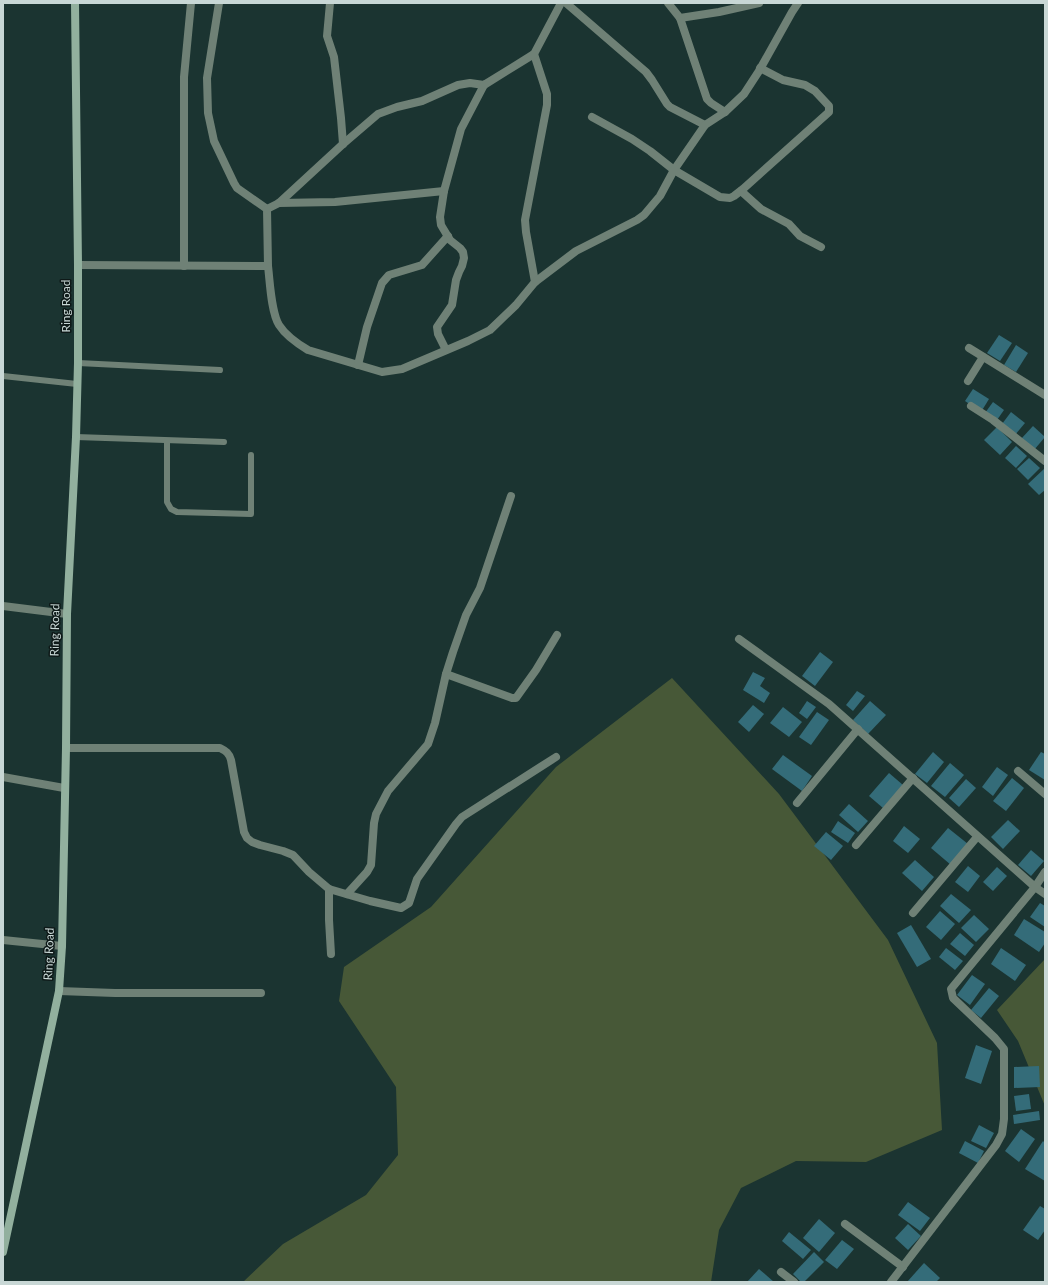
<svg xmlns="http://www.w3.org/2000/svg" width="1048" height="1285" viewBox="0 0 1048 1285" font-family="Lato,sans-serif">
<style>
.green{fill:#475837}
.building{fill:#346c79}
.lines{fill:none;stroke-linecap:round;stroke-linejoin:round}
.lane{stroke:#6f8176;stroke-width:6}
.street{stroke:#6f8176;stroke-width:8}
.secondary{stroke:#92b09e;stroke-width:8}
.labels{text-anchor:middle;stroke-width:3;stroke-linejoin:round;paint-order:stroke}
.street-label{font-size:12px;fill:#c8d7d5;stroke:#0e1918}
</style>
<rect width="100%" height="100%" fill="#1b3431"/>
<g class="green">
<polygon points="672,678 779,794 888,940 937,1043 942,1130 866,1162 796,1161 741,1188 719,1230 711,1282 243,1282 283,1244 366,1195 398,1155 396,1087 339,1001 344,967 431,907 556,767"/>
<polygon points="1045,959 1045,1106 1018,1041 997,1010"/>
</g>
<g class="building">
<polygon points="999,335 1012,343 1000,361 987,353"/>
<polygon points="1016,345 1028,353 1016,372 1004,365"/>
<polygon points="973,389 989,399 981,412 965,401"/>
<polygon points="993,402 1004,410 997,420 985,413"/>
<polygon points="1011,412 1025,423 1015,435 1002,424"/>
<polygon points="1033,426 1045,437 1034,450 1021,439"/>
<polygon points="997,427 1012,442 1000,455 984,440"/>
<polygon points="1016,446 1027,456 1016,468 1005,458"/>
<polygon points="1029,458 1040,468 1028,480 1017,469"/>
<polygon points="1045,468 1045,490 1039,495 1028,484"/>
<polygon points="820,652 833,662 815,686 802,676"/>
<polygon points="753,672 765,678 760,686 770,693 764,703 743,690"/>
<polygon points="857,691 865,696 853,711 846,705"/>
<polygon points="807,701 816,707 807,719 799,713"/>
<polygon points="870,701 886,715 868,734 853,720"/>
<polygon points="753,705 764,714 749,732 738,722"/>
<polygon points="783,707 802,722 789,737 770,723"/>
<polygon points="817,712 829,720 811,745 799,737"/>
<polygon points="933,752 944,762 927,783 915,774"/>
<polygon points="1041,752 1045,754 1045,780 1029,770"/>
<polygon points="783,755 812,776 802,791 772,769"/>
<polygon points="950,763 964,775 945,797 931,786"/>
<polygon points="997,767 1008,775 993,796 982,787"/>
<polygon points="889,773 903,785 883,808 869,796"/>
<polygon points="1012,778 1024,788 1006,811 993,801"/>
<polygon points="966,779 976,788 959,807 949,798"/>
<polygon points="849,804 868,821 858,832 839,815"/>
<polygon points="1008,820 1020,831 1003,849 991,837"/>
<polygon points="838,821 855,833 848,843 831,832"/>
<polygon points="904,826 920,839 908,853 893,841"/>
<polygon points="948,828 968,844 951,865 931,848"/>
<polygon points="826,832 843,846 831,860 814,846"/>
<polygon points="1031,850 1044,861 1031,876 1018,865"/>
<polygon points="915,860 934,877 922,891 902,873"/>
<polygon points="968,866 980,876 968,892 955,882"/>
<polygon points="997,867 1007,876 993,891 983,882"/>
<polygon points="951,894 971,910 959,923 940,906"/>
<polygon points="1040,903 1045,906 1045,927 1030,917"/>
<polygon points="940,911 955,924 941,940 926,927"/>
<polygon points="974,915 989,929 976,942 961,928"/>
<polygon points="1024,919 1045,932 1045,943 1039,952 1014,935"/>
<polygon points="911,925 931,959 917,967 897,933"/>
<polygon points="960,933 974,945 965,956 950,944"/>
<polygon points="946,948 963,961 955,970 939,957"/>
<polygon points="1001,948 1026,965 1015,981 991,964"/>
<polygon points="972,975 985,984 970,1005 957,995"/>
<polygon points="989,988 999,996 981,1018 971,1010"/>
<polygon points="976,1045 992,1051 981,1084 965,1078"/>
<polygon points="1039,1066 1040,1087 1014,1088 1014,1067"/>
<polygon points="1029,1094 1031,1109 1016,1111 1014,1096"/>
<polygon points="1039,1111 1040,1120 1014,1124 1013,1115"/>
<polygon points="979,1125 994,1133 986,1148 971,1141"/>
<polygon points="1021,1129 1035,1139 1019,1162 1005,1151"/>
<polygon points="965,1141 984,1151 978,1163 959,1153"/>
<polygon points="1043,1141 1045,1143 1045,1181 1025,1169"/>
<polygon points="908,1202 930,1218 920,1231 898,1215"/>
<polygon points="1040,1206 1045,1209 1045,1230 1038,1240 1023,1230"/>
<polygon points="819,1219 835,1233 819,1252 803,1238"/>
<polygon points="908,1224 921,1236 908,1250 895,1238"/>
<polygon points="789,1232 811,1250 803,1259 782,1241"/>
<polygon points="842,1240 854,1249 837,1269 825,1260"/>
<polygon points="814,1252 824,1262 804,1282 801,1282 793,1274"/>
<polygon points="924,1263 940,1278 936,1282 907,1282"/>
<polygon points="759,1269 774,1282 747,1282"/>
</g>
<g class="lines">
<g class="lane">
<polyline points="78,363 220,370"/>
<polyline points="3,376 77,384"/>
<polyline points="76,437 224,442"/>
<polyline points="167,441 167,502 171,509 177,512 251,514 251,455"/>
</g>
<g class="street">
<polyline points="219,3 207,78 208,113 214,141 234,183 237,188 267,209 268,266"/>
<polyline points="330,3 327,36 334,57 341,118 343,144"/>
<polyline points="566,3 646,72 652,80 667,104 670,107 705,125"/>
<polyline points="668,3 680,18 719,12 759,3"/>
<polyline points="680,18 707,99 711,103 725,112"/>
<polyline points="534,54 547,94 547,105 525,220 526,232 535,282"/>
<polyline points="592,117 632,139 650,151 674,170 720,197 730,198 734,196 743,189 829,112 829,106 815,91 805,85 783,80 760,68"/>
<polyline points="741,191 761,209 789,224 800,236 821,247"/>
<polyline points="279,203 335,202 444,191"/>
<polyline points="267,209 279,203 343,144 378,114 397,107 422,101 458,85 470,83 484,85 534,54 561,3"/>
<path d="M78 265 268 266C270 282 271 312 279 325 286 336 298 344 308 350L382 372 402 369 468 341 490 330 516 305 535 282 576 251 637 220 644 215 660 196 674 170 705 125 725 112 744 94 759 71 792 12 798 3"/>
<polyline points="184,266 184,77 191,3"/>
<polyline points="969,348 1045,395"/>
<polyline points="446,350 438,334 437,327 452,305 456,280 459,272 462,266 464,258 463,252 460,248 450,240 441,225 440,217 444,191 461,129 484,85"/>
<polyline points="358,365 367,327 382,283 389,275 422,265 448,236"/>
<polyline points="968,381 983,357"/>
<polyline points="971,406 993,420 1045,461"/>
<polyline points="3,606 67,614"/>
<polyline points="739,639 829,704 1035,887 1045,894"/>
<polyline points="446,674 512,698 516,698 536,670 557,635"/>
<path d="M66 748H220C226 751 229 753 231 760L244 832 247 838 252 842 260 845 283 851 293 855 309 872 329 889 370 901 401 908 409 903 417 879 456 824 462 817 556 757"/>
<polyline points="1018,771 1045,794"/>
<polyline points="3,777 64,788"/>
<polyline points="797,803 858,729"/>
<polyline points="856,845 913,778"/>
<polyline points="329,889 329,920 331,954"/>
<polyline points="347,894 367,872 371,865 374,823 376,814 388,791 428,744 435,723 446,674 453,652 466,615 480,588 511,496"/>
<polyline points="913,913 977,837"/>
<polyline points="3,940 62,946"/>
<polyline points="59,991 115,993 261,993"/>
<polyline points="845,1224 903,1267"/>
<polyline points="781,1272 794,1282"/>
<polyline points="891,1282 996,1145 1002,1134 1004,1119 1004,1049 995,1038 953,998 951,989 1035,887 1045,872"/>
</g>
<polyline class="secondary" points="3,1252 59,991 62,946 66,748 67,614 76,437 78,363 78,265 75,3"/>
</g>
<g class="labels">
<g class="street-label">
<text transform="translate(66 306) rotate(-90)" y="4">Ring Road</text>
<text transform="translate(55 630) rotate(-89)" y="4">Ring Road</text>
<text transform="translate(49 954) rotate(-88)" y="4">Ring Road</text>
</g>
</g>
<rect width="1048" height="1285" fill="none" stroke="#c8d7d5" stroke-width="8"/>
</svg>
